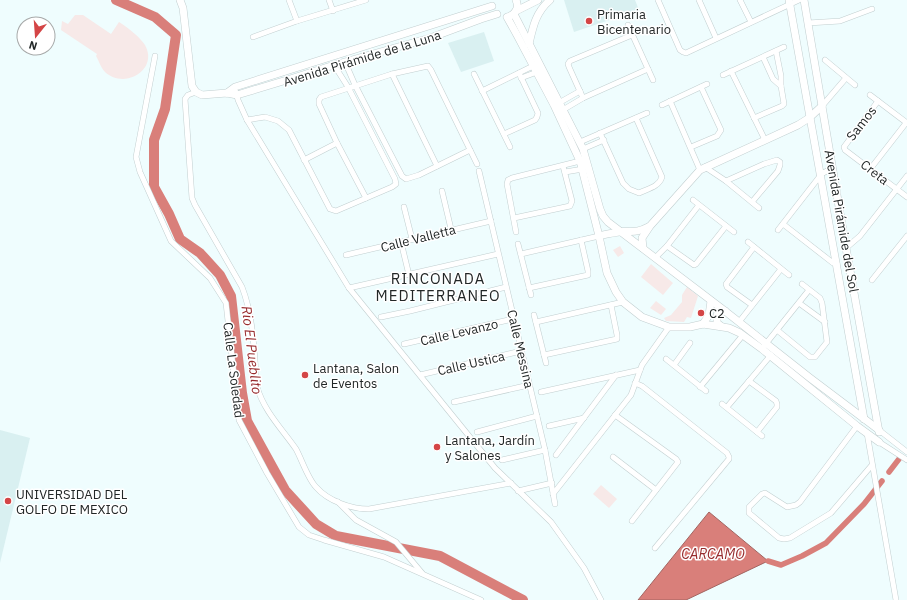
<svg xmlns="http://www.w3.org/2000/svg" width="907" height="600" viewBox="0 0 907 600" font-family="'IBM Plex Sans',sans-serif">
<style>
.built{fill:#d9f0f1}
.green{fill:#f7e9e8}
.water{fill:#d97f7a;stroke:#a26561}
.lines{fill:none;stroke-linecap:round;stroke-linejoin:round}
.canal{stroke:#d97f7a;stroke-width:5.5}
.river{stroke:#d97f7a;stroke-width:10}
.street-casing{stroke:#c2cfd0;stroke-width:6}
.secondary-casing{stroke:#c2cfd0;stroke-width:8}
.street{stroke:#fff;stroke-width:5}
.secondary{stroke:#fff;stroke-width:7}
.poi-dot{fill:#d44546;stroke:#fff;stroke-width:1.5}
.labels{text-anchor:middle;stroke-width:3;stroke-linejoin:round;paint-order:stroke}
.poi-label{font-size:13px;fill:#222727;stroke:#fff;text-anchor:start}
.street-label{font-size:13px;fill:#222727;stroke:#fff}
.water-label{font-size:14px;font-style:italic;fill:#972c2e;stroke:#fff}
.quarter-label{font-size:15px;letter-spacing:1px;fill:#222727;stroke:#fff}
</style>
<rect width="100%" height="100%" fill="#effdfe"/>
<g class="built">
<polygon points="564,0 635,0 639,10 574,32"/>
<polygon points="484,32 494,61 461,72 448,43"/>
<polygon points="0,430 30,438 0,563"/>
</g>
<g class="green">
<path d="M75 15H83L111 34 119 22C128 28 139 36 145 45 159 70 124 90 105 72 101 68 99 61 96 56L97 54 61 30 62 21 68 24Z"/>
<polygon points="620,246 624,253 618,257 613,250"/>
<polygon points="651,264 673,283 663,295 641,277"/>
<polygon points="687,287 698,296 691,318 687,317 684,322 666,321 664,318 671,315 682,302 682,295"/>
<polygon points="656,301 666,309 661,315 650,308"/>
<polygon points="601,485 617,499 609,508 593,494"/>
</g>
<polygon class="water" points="709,512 768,561 686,600 638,600"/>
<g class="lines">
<g class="canal">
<polyline points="889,472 899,459"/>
<polyline points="768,561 781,565 802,556 826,543 864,504 882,481"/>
</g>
<polyline class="river" points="116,0 155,17 176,35 165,109 154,140 154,187 169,214 180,239 200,253 220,275 231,296 242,393 247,421 285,490 316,524 336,536 440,556 523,600"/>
<g class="street-casing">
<g id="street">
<polyline points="289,0 297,21"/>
<polyline points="329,0 333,11"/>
<polyline points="658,0 680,50 683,52 686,53 799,0"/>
<polyline points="699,0 716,38"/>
<polyline points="740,0 751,22"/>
<polyline points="808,23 840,21 872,9"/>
<polyline points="628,25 653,80"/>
<polyline points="253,37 297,21 366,0"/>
<polyline points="155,56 136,157 140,172 171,241 210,278 226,303 239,420 267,473 299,527 309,535 324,540 384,557 481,600"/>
<polyline points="763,57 773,79 781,86"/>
<polyline points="825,60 855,85"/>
<polyline points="345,62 355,85 402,176 406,179 419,175 470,150"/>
<polyline points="731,71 765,140"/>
<polyline points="392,74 437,166"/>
<polyline points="474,74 510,147"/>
<polyline points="723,75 784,47"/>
<polyline points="521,78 537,72"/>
<polyline points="482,91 533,66"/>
<path d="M196 92 188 95 185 99 192 198 195 205 242 287C254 318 254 353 257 387 264 411 282 429 296 449 302 460 308 479 316 487 328 501 351 509 369 509L511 483"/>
<polyline points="236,92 238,100 247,120 349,288 495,468 551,522 584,568 601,600"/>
<polyline points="870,95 907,123"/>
<polyline points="583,98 569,67 568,64 570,61 632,35"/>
<polyline points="670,101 700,170"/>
<polyline points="878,101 844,147 845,150 907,197"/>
<polyline points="557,104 580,91"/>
<polyline points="662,105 707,84"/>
<polyline points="822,106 846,78"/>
<polyline points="561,111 583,98 648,69"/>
<polyline points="754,118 782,106 784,104 781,86 781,76 776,51"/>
<polyline points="247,120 265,117 278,121 289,130 330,209 336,211 392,187 396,184 395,179 348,87 334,65"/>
<path d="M600 133 623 183 629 189 639 193C647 189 659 187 662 177L636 118"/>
<polyline points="504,134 535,120 537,117 538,113 519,73"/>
<polyline points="580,142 647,113"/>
<polyline points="691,147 717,136 721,130 701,87"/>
<polyline points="583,149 604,140"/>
<polyline points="304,160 337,143"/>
<polyline points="705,167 726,181 759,208"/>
<polyline points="871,168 906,123"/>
<polyline points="479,171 545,450 555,504"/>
<polyline points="565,172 583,169"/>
<polyline points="726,181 764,164 777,160 780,162 780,165 778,171 752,202"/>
<polyline points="442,191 451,229"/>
<polyline points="366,198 337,143 319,104 319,100 321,97 392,74 428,66 431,70 477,164"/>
<polyline points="693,200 734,232"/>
<polyline points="404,207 412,239"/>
<polyline points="514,218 570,206 572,201 563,166"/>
<polyline points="783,224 833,263 837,264"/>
<polyline points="778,230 820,176 823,173 833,168"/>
<polyline points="516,232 507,184 508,180 512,178 580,161"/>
<polyline points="401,242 409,275"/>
<polyline points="748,242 789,275"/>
<polyline points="518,244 531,295"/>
<polyline points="667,246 694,265 696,264 726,226"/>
<polyline points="846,248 860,236 907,176"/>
<polyline points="521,254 599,236"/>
<polyline points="346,255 491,221"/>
<polyline points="655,258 667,246 699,205"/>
<polyline points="872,280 907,236"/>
<polyline points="349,288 498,254"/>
<polyline points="529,288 588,275 588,271 581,240"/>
<polyline points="799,303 825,322"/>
<polyline points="752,305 727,287 726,284 754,247"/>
<polyline points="534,315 546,363"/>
<polyline points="381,317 410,311 506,287"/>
<polyline points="536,322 623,302"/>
<polyline points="739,322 781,269"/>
<polyline points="777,330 810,357 815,357 827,342 822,303 820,298 802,284"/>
<polyline points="404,344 513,319"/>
<polyline points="764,346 809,290"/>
<polyline points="544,355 617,339 617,335 611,305"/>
<polyline points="666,359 706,391"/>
<polyline points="674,365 690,343"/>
<polyline points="420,375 521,351"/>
<polyline points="749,381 776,401 777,404 777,407 757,432"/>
<polyline points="635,383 642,386 727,453 729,457 729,459 655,548"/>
<polyline points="700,387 743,335"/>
<polyline points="541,392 640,370"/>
<polyline points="454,402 529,385"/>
<polyline points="722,404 762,436"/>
<polyline points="727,407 771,355"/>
<polyline points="615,415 676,459 678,462 632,521"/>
<polyline points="549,426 584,418"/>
<polyline points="857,426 800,502 796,505 787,507 765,493 762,494 749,507 749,513 779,538 784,539 790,538 831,513 872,465"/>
<polyline points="879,430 907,452"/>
<polyline points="477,432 537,416"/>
<polyline points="867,433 896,600"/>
<polyline points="879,442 907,460"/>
<polyline points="556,455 616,375"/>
<polyline points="613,457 656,490"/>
<polyline points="502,460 545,450"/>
<polyline points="518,491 552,483"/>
<polyline points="553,494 631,395 642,365 669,327"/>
<polyline points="338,502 356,520 396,542 422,573"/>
</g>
</g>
<g class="secondary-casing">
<g id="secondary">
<polyline points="180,0 183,8 192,86 196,92 202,95 227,93 237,95 290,79 334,65 430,38 481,19 497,14"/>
<polyline points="789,0 864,419"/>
<polyline points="804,0 846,248 879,432"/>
<polyline points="516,11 538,0"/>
<polyline points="514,14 583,149 600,209 603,216 608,222 725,311 810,378 879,430"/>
<path d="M510 16C516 13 519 7 516 0"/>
<polyline points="507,17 517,35 554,105 580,161 599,236 607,273 616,292 623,302 642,317 669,327 690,327 703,324 729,328 740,333 762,349 857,426 879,442"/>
<path d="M529 44C533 26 536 12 550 0"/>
<polyline points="227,93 235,87 492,6"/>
<path d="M599 236C606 234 612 233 619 232 631 230 635 234 648 227"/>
<polyline points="643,248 642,238 650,226 700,170 798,125 809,118 822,106"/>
<polyline points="703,324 709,315 711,301"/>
<polyline points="721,326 717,323 717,315 720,312 725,311"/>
</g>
</g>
<use href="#street" class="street"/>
<use href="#secondary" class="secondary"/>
</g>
<g class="poi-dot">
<circle cx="589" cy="21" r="4"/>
<circle cx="701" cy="313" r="4"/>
<circle cx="305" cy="375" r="4"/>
<circle cx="437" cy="447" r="4"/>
<circle cx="8" cy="501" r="4"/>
</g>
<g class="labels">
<g class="poi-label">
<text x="597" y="19">Primaria<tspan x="597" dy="15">Bicentenario</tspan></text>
<text x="709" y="318">C2</text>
<text x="313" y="373">Lantana, Salon<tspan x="313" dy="15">de Eventos</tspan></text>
<text x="445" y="445">Lantana, Jardín<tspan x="445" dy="15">y Salones</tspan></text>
<text x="16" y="499">UNIVERSIDAD DEL<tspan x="16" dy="15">GOLFO DE MEXICO</tspan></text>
</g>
<g class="street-label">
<text transform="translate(362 58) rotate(-17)" y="5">Avenida Pirámide de la Luna</text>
<text transform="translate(861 123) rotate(-52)" y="5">Samos</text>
<text transform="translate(875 172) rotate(38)" y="5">Creta</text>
<text transform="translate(842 221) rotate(80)" y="5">Avenida Pirámide del Sol</text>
<text transform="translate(418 238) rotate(-14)" y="5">Calle Valletta</text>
<text transform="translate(459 332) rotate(-13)" y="5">Calle Levanzo</text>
<text transform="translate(521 349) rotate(77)" y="5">Calle Messina</text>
<text transform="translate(471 363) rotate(-13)" y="5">Calle Ustica</text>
<text transform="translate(234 370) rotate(83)" y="5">Calle La Soledad</text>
</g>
<g class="water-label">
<text transform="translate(252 350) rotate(83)" y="5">Rio El Pueblito</text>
<text x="713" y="559">CARCAMO</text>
</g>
<g class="quarter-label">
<text x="438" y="284">RINCONADA<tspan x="438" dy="17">MEDITERRANEO</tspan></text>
</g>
</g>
<g transform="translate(36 36) rotate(197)"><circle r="19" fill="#ffffff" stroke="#a7a9a9"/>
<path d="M0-3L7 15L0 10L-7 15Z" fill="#d44546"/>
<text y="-6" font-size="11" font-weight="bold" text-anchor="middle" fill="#222727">N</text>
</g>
</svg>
